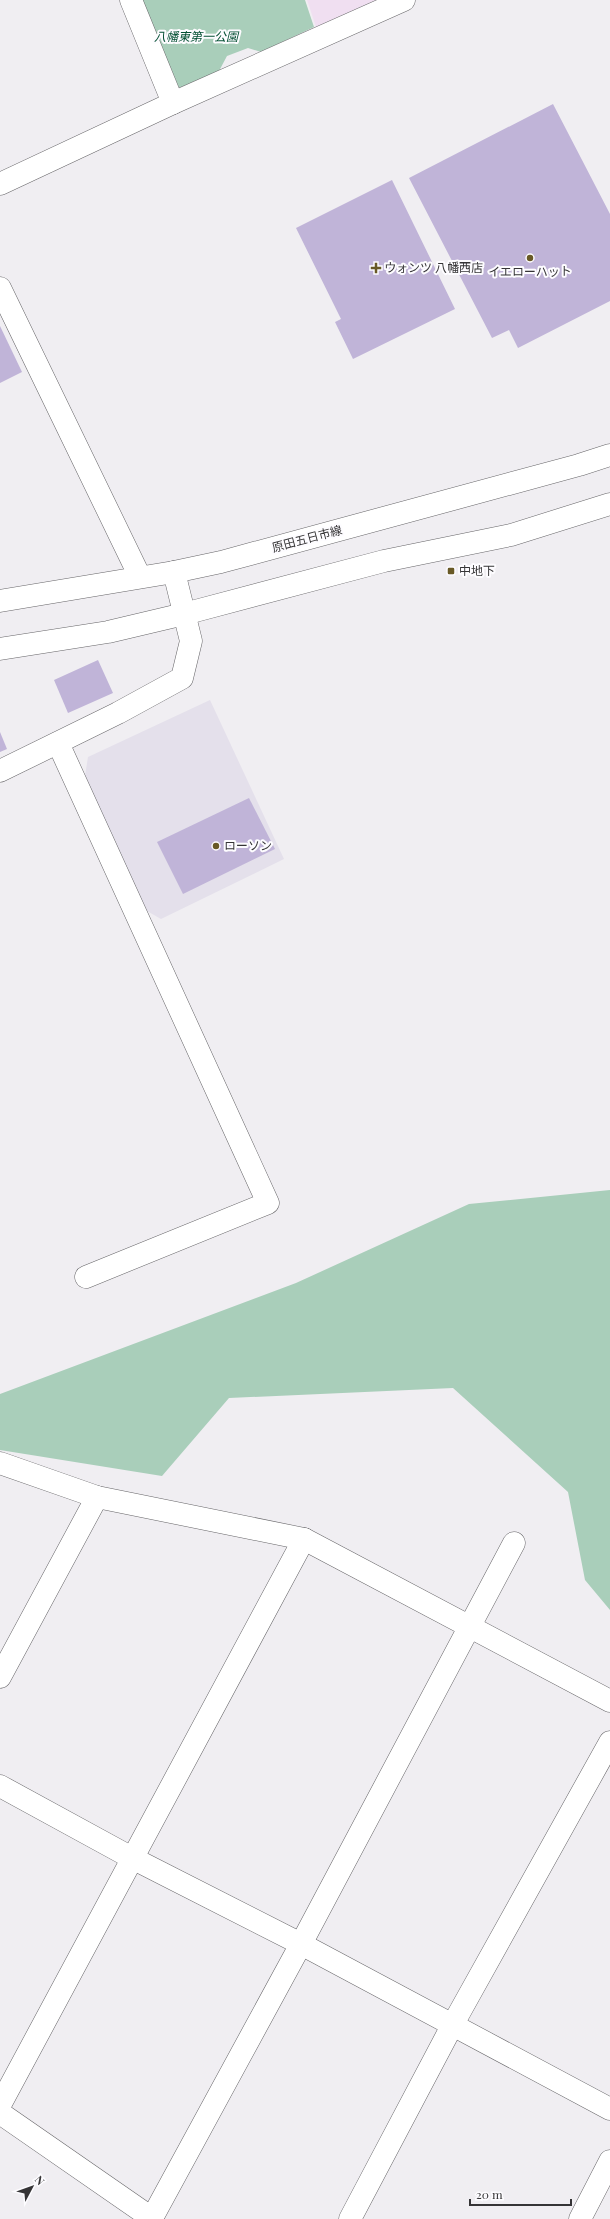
<svg xmlns="http://www.w3.org/2000/svg" width="610" height="2219" viewBox="0 0 610 2219" font-family="'Playfair Display','Noto Sans JP',serif">
<style>
.built{fill:#e4e0eb}
.education{fill:#f0dff1}
.green{fill:#a9ceba}
.building{fill:#c0b4d8}
.lines{fill:none;stroke-linecap:round;stroke-linejoin:round}
.street-casing{stroke:#666568;stroke-width:23}
.secondary-casing{stroke:#666568;stroke-width:23}
.street{stroke:#fff;stroke-width:22}
.secondary{stroke:#fff;stroke-width:22}
.poi-dot{fill:#685926;stroke:#fdfcff;stroke-width:1.5}
.labels{text-anchor:middle;stroke-width:4;stroke-linejoin:round;paint-order:stroke}
.park-label{font-size:12px;font-style:italic;fill:#055034;stroke:#fdfcff}
.poi-label{font-size:12px;fill:#353436;stroke:#fdfcff;text-anchor:start}
.street-label{font-size:12px;fill:#353436;stroke:#fdfcff}
</style>
<rect width="100%" height="100%" fill="#f0eef2"/>
<polygon class="built" points="210,700 284,859 161,919 147,911 84,782 88,757"/>
<polygon class="education" points="307,0 376,0 316,27"/>
<g class="green">
<polygon points="142,0 305,0 314,27 261,52 248,48 227,56 219,71 179,88"/>
<polygon points="610,1190 610,1610 585,1580 568,1492 453,1388 229,1398 162,1476 0,1450 0,1394 296,1283 469,1204"/>
</g>
<g class="building">
<polygon points="553,104 610,214 610,301 518,348 509,330 492,338 409,178"/>
<polygon points="392,180 455,309 353,359 335,322 341,319 296,228"/>
<polygon points="0,326 22,372 0,383"/>
<polygon points="98,660 113,693 68,713 54,680"/>
<polygon points="0,732 7,749 0,752"/>
<polygon points="249,798 275,849 183,894 157,842"/>
</g>
<g class="lines">
<g class="street-casing">
<g id="street">
<polyline points="131,0 173,103"/>
<polyline points="0,184 173,103 404,0"/>
<polyline points="0,288 140,577"/>
<polyline points="58,743 268,1203 86,1277"/>
<polyline points="0,771 118,713 182,678 191,641 174,572"/>
<polyline points="0,1463 97,1497 304,1539 610,1701"/>
<polyline points="0,1677 97,1497"/>
<polyline points="0,1786 132,1858 301,1944 610,2109"/>
<polyline points="0,2105 304,1539"/>
<polyline points="0,2113 153,2219"/>
<polyline points="152,2218 301,1944 514,1543"/>
<polyline points="350,2219 453,2024 610,1742"/>
<polyline points="580,2219 610,2161"/>
</g>
</g>
<g class="secondary-casing">
<g id="secondary">
<polyline points="0,601 174,572 221,562 579,465 610,455"/>
<polyline points="0,649 108,632 184,614 384,561 511,535 610,504"/>
</g>
</g>
<use href="#street" class="street"/>
<use href="#secondary" class="secondary"/>
</g>
<g class="poi-dot">
<circle cx="530" cy="258" r="4"/>
<path d="M374 262h4v4h4v4h-4v4h-4v-4h-4v-4h4z"/>
<rect x="447" y="567" width="8" height="8" rx="2"/>
<circle cx="216" cy="846" r="4"/>
</g>
<g class="labels">
<g class="park-label">
<text x="196" y="41">八幡東第一公園</text>
</g>
<g class="poi-label">
<text x="384" y="272">ウォンツ 八幡西店</text>
<text x="530" y="276" text-anchor="middle">イエローハット</text>
<text x="459" y="575">中地下</text>
<text x="224" y="850">ローソン</text>
</g>
<g class="street-label">
<text transform="translate(307 539) rotate(-15)" y="4">原田五日市線</text>
</g>
</g>
<g transform="translate(32 2187) rotate(49)" stroke="#fdfcff" stroke-width="3" paint-order="stroke">
<path d="M0-3L7 15L0 10L-7 15Z" fill="#353436"/>
<text y="-6" font-size="11" font-weight="bold" text-anchor="middle" fill="#353436">N</text>
</g>
<path d="M470 2199v6h101v-6" fill="none" stroke="#353436" stroke-width="2"/>
<text x="476" y="2199" font-size="12" fill="#353436" stroke="#fdfcff" stroke-width="3" paint-order="stroke">20 m</text>
</svg>
